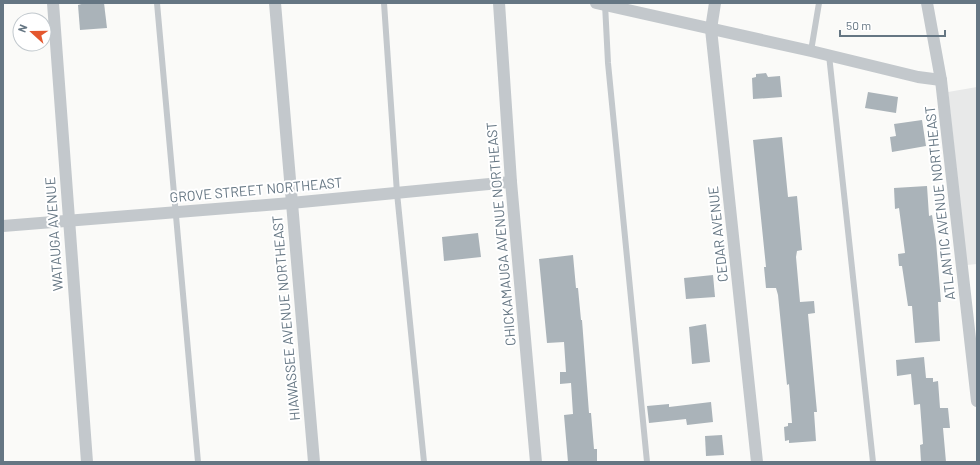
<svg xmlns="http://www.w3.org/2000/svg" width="980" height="465" viewBox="0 0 980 465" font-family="Barlow,sans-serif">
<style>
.built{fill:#e8e9e9}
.building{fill:#aab3b9}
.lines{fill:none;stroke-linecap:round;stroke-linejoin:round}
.service{stroke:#c3c8cc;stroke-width:6}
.minor{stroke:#c3c8cc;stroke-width:12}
.labels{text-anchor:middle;stroke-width:4;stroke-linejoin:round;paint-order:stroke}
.street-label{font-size:14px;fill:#657683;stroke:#fff}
</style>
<rect width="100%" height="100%" fill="#fafaf8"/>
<polygon class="built" points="977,87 977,264 967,265 948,92"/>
<g class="building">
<polygon points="85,3 104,3 107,28 80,30 78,5"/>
<polygon points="766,73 768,77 780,76 782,97 753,99 752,78 756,77 756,74"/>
<polygon points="868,92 898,97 896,113 865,108"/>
<polygon points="922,120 926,146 892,152 890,137 896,136 894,124"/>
<polygon points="782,137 788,197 797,196 802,250 797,251 796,257 800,302 814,301 815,313 808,314 817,412 814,412 816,441 789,443 789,440 785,441 784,427 788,426 788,423 792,423 789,384 787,385 778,295 776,288 766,288 764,267 766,267 753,140"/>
<polygon points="927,186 929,216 932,215 936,241 941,302 938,302 940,341 915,343 912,306 908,306 902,266 899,266 898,254 905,253 899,208 895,209 894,188"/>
<polygon points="478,233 481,257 444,261 442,237"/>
<polygon points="573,255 576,288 578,288 581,320 582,320 589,413 591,413 594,449 597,449 597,462 568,462 564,415 573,414 571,383 560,384 560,372 566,372 564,342 547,343 539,259"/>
<polygon points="713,275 715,297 686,299 684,278"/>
<polygon points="706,324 710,362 692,364 689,327"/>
<polygon points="924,357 926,378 933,378 933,382 938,381 940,408 948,408 950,428 943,428 946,462 921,462 920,445 923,444 920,404 914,405 911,374 897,376 896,360"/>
<polygon points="711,402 713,422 687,425 686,419 649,423 647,406 669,404 669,407"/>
<polygon points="722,435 724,455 706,456 705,436"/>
</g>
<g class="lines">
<g class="service">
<polyline points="157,3 198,462"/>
<polyline points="384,3 397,193 424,462"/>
<polyline points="605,4 608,63 647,462"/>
<polyline points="811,51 819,3"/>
<polyline points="829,55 873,462"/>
</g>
<g class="minor">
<polyline points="53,3 87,462"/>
<polyline points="275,3 314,462"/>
<polyline points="499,3 511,182 536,462"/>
<polyline points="596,3 811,51 918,77 941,80"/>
<polyline points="715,3 711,29 757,462"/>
<polyline points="927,3 941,80 977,401"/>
<polyline points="3,226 291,203 511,182"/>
</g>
</g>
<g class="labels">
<g class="street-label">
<text transform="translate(256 190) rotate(-5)" y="5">GROVE STREET NORTHEAST</text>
<text transform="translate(940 203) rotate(-96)" y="5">ATLANTIC AVENUE NORTHEAST</text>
<text transform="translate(54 234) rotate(-94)" y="5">WATAUGA AVENUE</text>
<text transform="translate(501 234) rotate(-95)" y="5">CHICKAMAUGA AVENUE NORTHEAST</text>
<text transform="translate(718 234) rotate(-96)" y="5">CEDAR AVENUE</text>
<text transform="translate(286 318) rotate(-95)" y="5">HIAWASSEE AVENUE NORTHEAST</text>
</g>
</g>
<rect width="980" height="465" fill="none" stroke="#657683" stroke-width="8"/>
<g transform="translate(32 32) rotate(291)"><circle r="19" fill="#ffffff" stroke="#c1c8cd"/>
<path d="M0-3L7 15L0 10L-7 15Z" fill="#e4572e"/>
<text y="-6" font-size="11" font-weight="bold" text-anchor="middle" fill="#657683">N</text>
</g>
<path d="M840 30v6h105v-6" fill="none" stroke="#657683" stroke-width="2"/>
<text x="846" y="30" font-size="12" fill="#657683" stroke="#ffffff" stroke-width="3" paint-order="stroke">50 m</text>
</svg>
